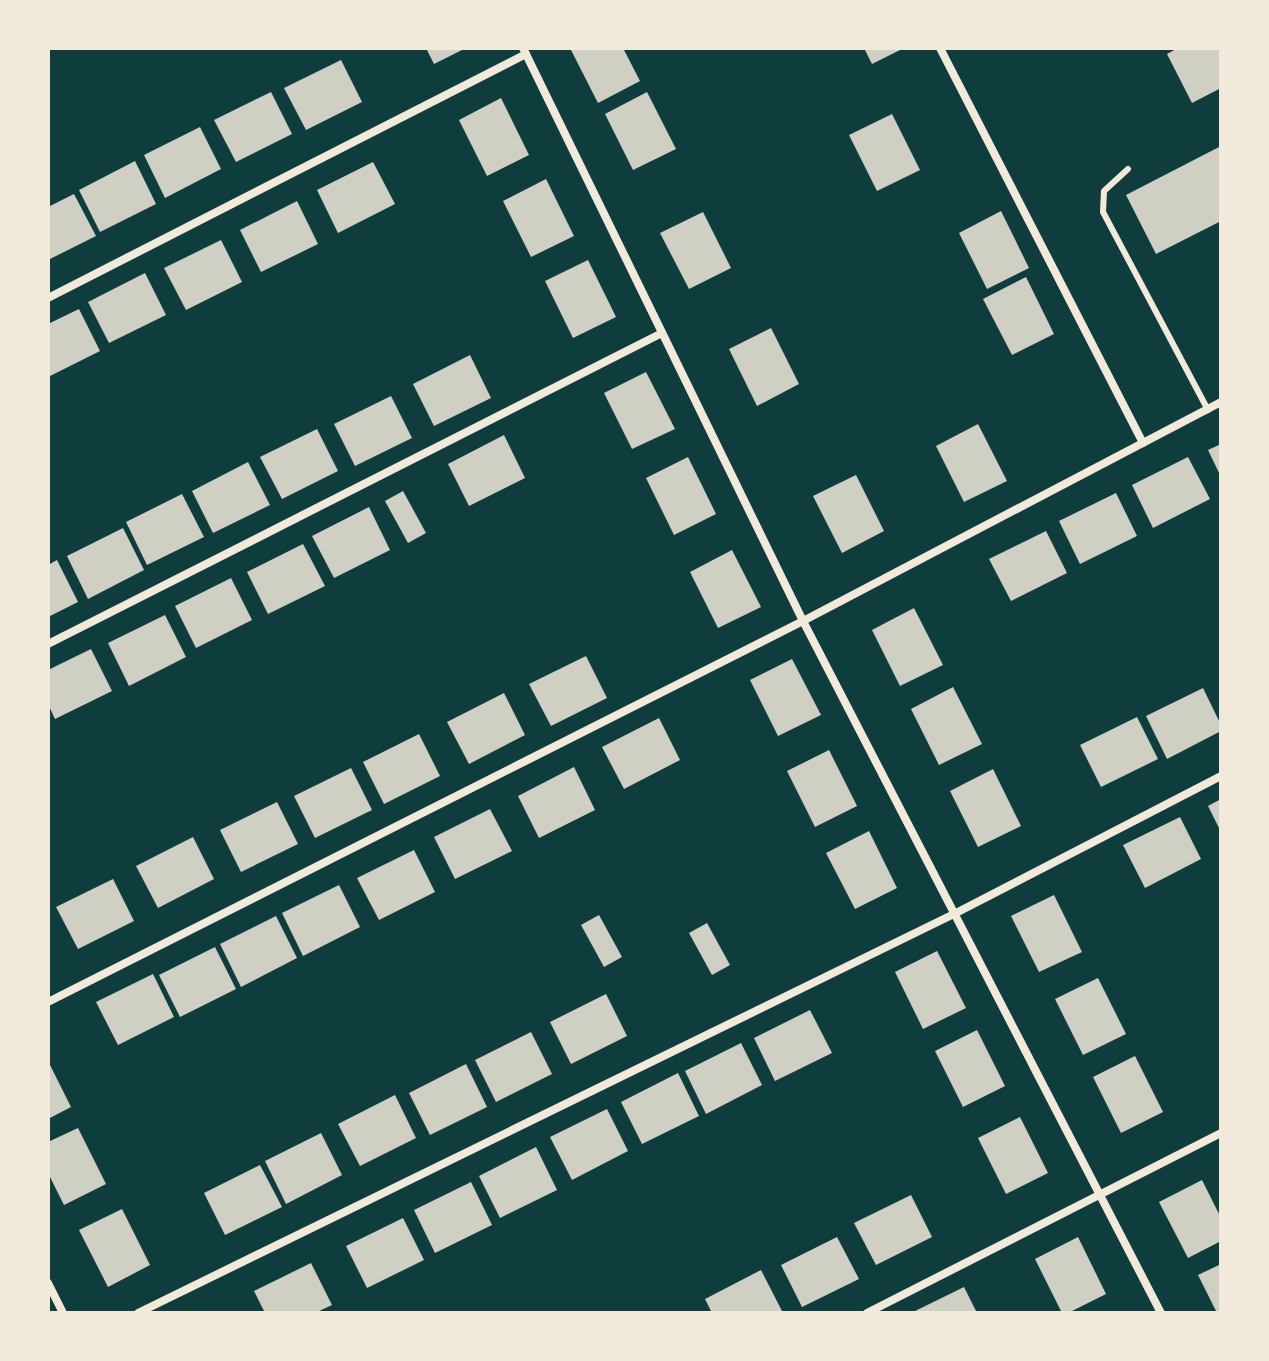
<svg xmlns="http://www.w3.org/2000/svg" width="1269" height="1361" viewBox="0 0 1269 1361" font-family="Bitter,serif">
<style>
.building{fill:#cfcfc3}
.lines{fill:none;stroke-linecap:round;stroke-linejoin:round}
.service{stroke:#f1e9da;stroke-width:6}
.minor{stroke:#f1e9da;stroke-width:8}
</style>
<rect width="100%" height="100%" fill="#0f3d3e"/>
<g class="building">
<polygon points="426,48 466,48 434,64"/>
<polygon points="570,48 623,48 640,81 598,103"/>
<polygon points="864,48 904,48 872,64"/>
<polygon points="1178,48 1221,48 1221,88 1192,103 1167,54"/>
<polygon points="341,60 362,102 306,130 284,88"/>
<polygon points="271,92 292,134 236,162 214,120"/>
<polygon points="647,92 676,149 633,170 605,114"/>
<polygon points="501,98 529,155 487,176 459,120"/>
<polygon points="892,114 920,170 877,191 849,135"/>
<polygon points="200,127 221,169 165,198 144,155"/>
<polygon points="1221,146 1221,221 1156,254 1126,195"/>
<polygon points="135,161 156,204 100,232 79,190"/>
<polygon points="373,162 395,204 338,233 317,190"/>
<polygon points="546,179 574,236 531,257 503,201"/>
<polygon points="74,194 96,236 48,260 48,207"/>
<polygon points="297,201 318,244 261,272 240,230"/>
<polygon points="1001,211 1029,268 987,289 959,233"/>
<polygon points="703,212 731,268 689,289 660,233"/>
<polygon points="221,240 242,282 186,310 164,268"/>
<polygon points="588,260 616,317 573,338 545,281"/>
<polygon points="145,273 166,315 109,343 88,302"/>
<polygon points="1026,277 1054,334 1012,355 983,299"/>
<polygon points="79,309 100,351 48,377 48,324"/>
<polygon points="771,328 799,384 757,406 729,349"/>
<polygon points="470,355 491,398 434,426 413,384"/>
<polygon points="646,372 675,429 632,449 604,393"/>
<polygon points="391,396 412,438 355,466 334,424"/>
<polygon points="978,424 1007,481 964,502 936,446"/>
<polygon points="317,429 338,471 282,499 260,457"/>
<polygon points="504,435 525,478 469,506 448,464"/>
<polygon points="1221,444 1221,477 1208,450"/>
<polygon points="688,457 716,514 674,535 646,478"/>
<polygon points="1188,457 1210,499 1153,528 1132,485"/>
<polygon points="248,462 270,505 213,533 192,491"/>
<polygon points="856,475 884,531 842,553 813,496"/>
<polygon points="403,491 426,533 408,543 385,501"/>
<polygon points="1116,493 1137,536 1080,564 1059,521"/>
<polygon points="182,494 204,537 147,565 126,522"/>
<polygon points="369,507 390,550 334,578 312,536"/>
<polygon points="123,528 144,570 88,599 67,556"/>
<polygon points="1046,531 1067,573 1011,601 989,559"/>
<polygon points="303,544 325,586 268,614 247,572"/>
<polygon points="732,550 761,607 718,628 690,572"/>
<polygon points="57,560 78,602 48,617 48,565"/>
<polygon points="231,578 252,620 196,648 175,606"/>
<polygon points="914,608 943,665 900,686 872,630"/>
<polygon points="165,615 186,657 129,686 108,643"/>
<polygon points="91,649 112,691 55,719 48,704 48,670"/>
<polygon points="586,656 607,698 551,726 529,684"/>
<polygon points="792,659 821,715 778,736 750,680"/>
<polygon points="953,687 982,744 939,765 911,709"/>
<polygon points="1203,688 1221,725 1221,731 1167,759 1146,716"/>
<polygon points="504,693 525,735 469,764 447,722"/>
<polygon points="1137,717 1158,759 1101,787 1080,745"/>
<polygon points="659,718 680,760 624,789 602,747"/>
<polygon points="419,734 440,776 384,804 363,762"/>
<polygon points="829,750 857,806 815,827 787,771"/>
<polygon points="574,767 595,810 539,838 518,796"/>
<polygon points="351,768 372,810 315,838 294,796"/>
<polygon points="993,769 1021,826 978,847 950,791"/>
<polygon points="1221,799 1221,832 1208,806"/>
<polygon points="277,802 298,844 241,872 220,830"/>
<polygon points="490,809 512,851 455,879 434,837"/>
<polygon points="1180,817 1201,859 1145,888 1123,845"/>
<polygon points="869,831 897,888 855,909 826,853"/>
<polygon points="193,837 214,879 158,908 136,866"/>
<polygon points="414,850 435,892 379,920 357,878"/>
<polygon points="113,879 134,921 78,949 56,907"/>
<polygon points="339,885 360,927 303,956 282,913"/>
<polygon points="1054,895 1082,952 1039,972 1011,916"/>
<polygon points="599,915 622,957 604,967 581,925"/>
<polygon points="276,916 297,958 241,987 220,944"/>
<polygon points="707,923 730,965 712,975 689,933"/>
<polygon points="215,947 236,989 180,1017 159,975"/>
<polygon points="937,951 966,1008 923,1029 895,972"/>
<polygon points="153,974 174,1017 118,1045 96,1002"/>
<polygon points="1098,978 1126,1034 1083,1055 1055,999"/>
<polygon points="606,994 627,1036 571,1064 550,1022"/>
<polygon points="810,1010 832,1053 775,1081 754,1038"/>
<polygon points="977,1030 1005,1086 963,1107 935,1051"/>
<polygon points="531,1032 552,1074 496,1102 475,1060"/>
<polygon points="741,1043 762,1085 706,1114 685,1071"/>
<polygon points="1135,1056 1163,1112 1121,1133 1093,1077"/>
<polygon points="48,1061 71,1107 48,1119"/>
<polygon points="466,1064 487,1107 430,1135 409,1093"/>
<polygon points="678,1073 699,1116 642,1144 621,1102"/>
<polygon points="395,1095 416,1138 360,1166 338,1124"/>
<polygon points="607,1109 628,1151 572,1180 550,1137"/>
<polygon points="1020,1117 1048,1173 1006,1194 978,1138"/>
<polygon points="78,1128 106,1184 64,1205 48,1173 48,1142"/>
<polygon points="321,1133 342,1175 286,1204 265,1161"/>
<polygon points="536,1147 557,1190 500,1218 479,1176"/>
<polygon points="260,1165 282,1207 225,1235 204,1193"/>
<polygon points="1202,1180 1221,1218 1221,1241 1188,1258 1159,1202"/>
<polygon points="471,1182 492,1225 435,1253 414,1210"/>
<polygon points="911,1195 932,1237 876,1265 854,1223"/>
<polygon points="122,1209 150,1265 108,1287 79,1230"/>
<polygon points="403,1218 424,1260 367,1288 346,1246"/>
<polygon points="837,1237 859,1279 802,1307 781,1265"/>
<polygon points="1078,1237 1106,1294 1068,1313 1062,1313 1035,1259"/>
<polygon points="311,1263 332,1305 315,1313 265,1313 254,1291"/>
<polygon points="1221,1264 1221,1313 1217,1313 1198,1275"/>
<polygon points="761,1270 783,1313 712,1313 705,1299"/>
<polygon points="964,1287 977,1313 911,1313"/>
</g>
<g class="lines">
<polyline class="service" points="1128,169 1104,191 1103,212 1208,410"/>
<g class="minor">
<polyline points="523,48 803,621 1161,1313"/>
<polyline points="940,48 1143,443"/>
<polyline points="48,298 526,54"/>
<polyline points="48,644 662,333"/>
<polyline points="48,1002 803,621 1221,402"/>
<polyline points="48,1283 63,1313"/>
<polyline points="138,1313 956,913 1221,776"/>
<polyline points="867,1313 1221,1133"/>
</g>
</g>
<rect width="1269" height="1361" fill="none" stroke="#f1e9da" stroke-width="100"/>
</svg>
